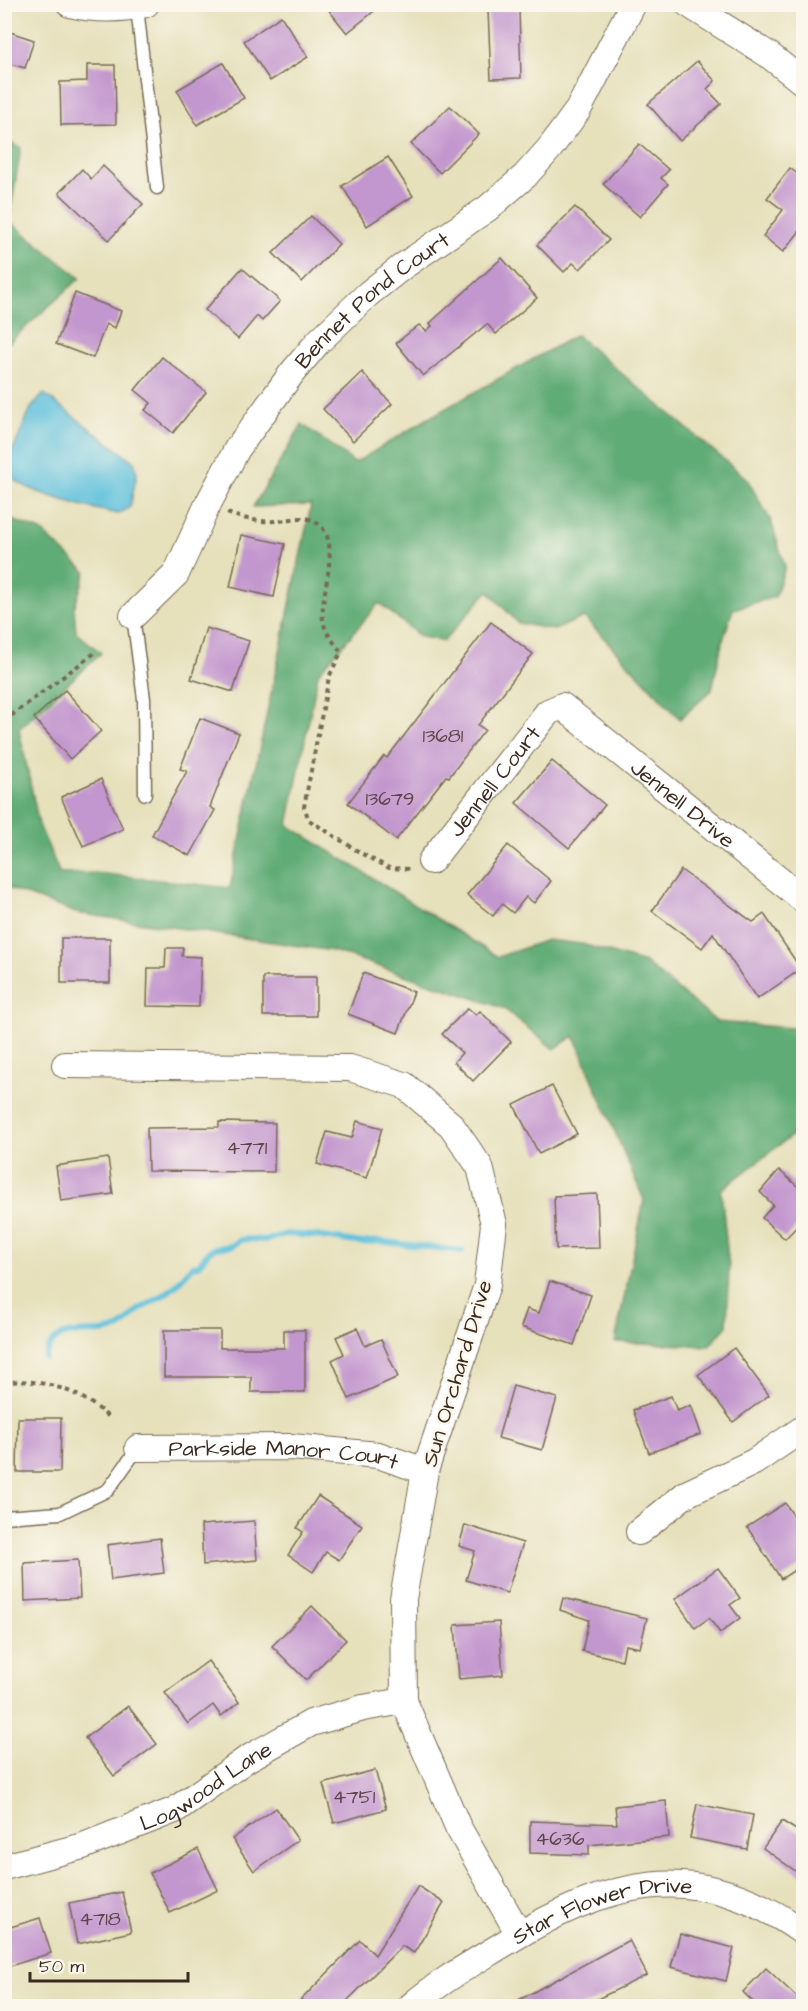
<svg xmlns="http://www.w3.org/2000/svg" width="808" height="2011" viewBox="0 0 808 2011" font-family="'Architects Daughter',sans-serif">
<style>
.forest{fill:#60ac76;stroke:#4e6b4a;stroke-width:1.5}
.water{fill:#5dc0db;stroke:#4c757c;stroke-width:1.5}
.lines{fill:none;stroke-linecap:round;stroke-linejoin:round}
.stream{stroke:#5dc0db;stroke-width:6}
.building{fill:#c296ce}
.service-casing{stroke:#776a55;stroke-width:15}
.minor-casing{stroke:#776a55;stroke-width:28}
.path{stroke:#776a55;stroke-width:4;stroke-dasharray:4.5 4.5;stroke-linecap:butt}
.service{stroke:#fff;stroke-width:12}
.minor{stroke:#fff;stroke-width:26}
.labels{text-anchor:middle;stroke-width:5;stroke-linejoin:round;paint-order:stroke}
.number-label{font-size:20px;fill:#5d454a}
.street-label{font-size:22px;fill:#3b2a1e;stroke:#fbf7ec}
</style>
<rect width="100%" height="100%" fill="#fbf7ec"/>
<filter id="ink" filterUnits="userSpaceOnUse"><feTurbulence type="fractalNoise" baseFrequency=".0167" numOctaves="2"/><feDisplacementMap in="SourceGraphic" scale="12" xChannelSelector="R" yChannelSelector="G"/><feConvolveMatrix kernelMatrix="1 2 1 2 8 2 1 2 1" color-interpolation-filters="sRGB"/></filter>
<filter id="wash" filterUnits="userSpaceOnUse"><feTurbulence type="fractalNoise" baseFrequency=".008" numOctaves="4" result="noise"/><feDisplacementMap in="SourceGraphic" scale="24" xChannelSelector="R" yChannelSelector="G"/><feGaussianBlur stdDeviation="1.35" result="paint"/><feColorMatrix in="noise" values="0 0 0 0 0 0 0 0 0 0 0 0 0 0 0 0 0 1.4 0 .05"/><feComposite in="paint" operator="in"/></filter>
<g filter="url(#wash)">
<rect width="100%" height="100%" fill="#e6e0bb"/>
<g class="forest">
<polygon points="5,140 21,148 9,221 80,278 5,346"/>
<polygon points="576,335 747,479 771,521 785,567 775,597 733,609 722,643 712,690 680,719 584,617 554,630 518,623 488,591 444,641 421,637 379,603 318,674 288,825 498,957 547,940 582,944 645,963 717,1022 803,1029 803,1127 721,1190 729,1268 727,1326 709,1346 615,1342 644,1200 574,1036 554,1049 503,1008 333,951 76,913 5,887 5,517 41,531 86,572 74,608 76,632 101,653 19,729 39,825 60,874 96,873 230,888 311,505 253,507 302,424 355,463 427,419"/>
</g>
<path class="water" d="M44 394 134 462 137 473 130 507 118 514C95 509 24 493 10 475 8 473 8 469 6 466L31 408Z"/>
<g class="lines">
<path class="stream" d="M45 1358C55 1316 99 1343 123 1325 128 1322 131 1316 136 1312 148 1303 164 1297 175 1286 181 1281 186 1272 193 1266L199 1265 208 1252 215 1248 232 1246 240 1240 247 1239 266 1240 286 1234 316 1236 363 1243 376 1241 462 1251"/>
</g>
<g id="blocks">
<g class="building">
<polygon points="324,4 383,4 347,33"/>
<polygon points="519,9 521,78 491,79 488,10"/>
<polygon points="281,16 308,57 270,81 244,41"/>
<polygon points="4,30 34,40 25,68 4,62"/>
<polygon points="697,61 715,81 707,89 721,104 680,141 648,104"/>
<polygon points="223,63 244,98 197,125 177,90"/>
<polygon points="87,65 115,65 116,124 61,125 60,82 87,81"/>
<polygon points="450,106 479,134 440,173 411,144"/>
<polygon points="639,144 669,170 661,178 668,184 640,217 603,184"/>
<polygon points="388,157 413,196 367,226 342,186"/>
<polygon points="103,166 143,204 109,240 59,193 82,169 91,179"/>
<polygon points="790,168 804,179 804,226 783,252 763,236 783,210 767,198"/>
<polygon points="575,207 609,240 580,269 573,263 564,272 537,245"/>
<polygon points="311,216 339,244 302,282 273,253"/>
<polygon points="502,258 537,298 496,334 487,324 423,376 396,343 419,325 426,331 432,326 430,323"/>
<polygon points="242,268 280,301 262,321 257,316 238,339 205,310"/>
<polygon points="75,293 121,311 115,328 106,324 93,358 56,344"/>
<polygon points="162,357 206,392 173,433 145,410 151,403 135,390"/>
<polygon points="362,372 392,404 353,441 323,409"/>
<polygon points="241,535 285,544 274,597 230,587"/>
<polygon points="491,622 533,654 478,725 485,730 449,777 446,776 396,840 348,803 384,756 387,758"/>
<polygon points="206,628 249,641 233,692 191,679"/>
<polygon points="65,690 101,731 70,759 34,718"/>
<polygon points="200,718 239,733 210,807 215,810 190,856 152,835 187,771 180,769"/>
<polygon points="552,761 605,805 569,848 516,803"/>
<polygon points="101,779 123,829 83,846 61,797"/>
<polygon points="508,845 551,881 534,903 526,897 513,913 502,904 493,916 467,895"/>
<polygon points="681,870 753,922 764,914 801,969 757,999 713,933 702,948 652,911"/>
<rect x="61" y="938" width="49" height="45"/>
<polygon points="166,948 183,948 182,956 201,957 199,1007 147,1006 148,968 165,968"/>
<polygon points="363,973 414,992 398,1033 348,1014"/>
<rect x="263" y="977" width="53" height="39"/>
<polygon points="468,1008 476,1015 480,1011 511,1042 473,1081 454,1062 462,1053 442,1034"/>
<polygon points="552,1086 577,1134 539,1154 514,1105"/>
<polygon points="357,1121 382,1128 367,1178 317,1164 327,1132 352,1138"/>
<polygon points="219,1122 275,1123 274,1172 148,1171 147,1128 219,1127"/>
<polygon points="108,1158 113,1194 61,1201 56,1166"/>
<polygon points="779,1170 804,1192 804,1219 785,1239 762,1218 773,1205 760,1192"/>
<polygon points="597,1194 599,1248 556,1249 554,1196"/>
<polygon points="550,1281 591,1295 574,1345 521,1327 527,1309 539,1313"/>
<polygon points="357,1328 365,1346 381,1339 398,1377 349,1399 332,1360 344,1354 336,1337"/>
<polygon points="164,1330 220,1330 220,1348 284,1348 284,1330 305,1330 305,1392 251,1392 251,1377 164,1377"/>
<polygon points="734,1348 769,1395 733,1422 698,1375"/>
<polygon points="513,1386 557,1398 542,1450 498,1438"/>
<polygon points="671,1396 677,1411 691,1405 701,1434 649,1453 633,1410"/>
<polygon points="18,1418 61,1418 60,1472 17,1472"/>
<polygon points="318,1496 362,1525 339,1560 326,1552 313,1572 288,1555 303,1532 297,1528"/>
<polygon points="785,1503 804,1531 804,1564 781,1579 747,1527"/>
<polygon points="254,1521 257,1560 203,1565 201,1525"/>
<polygon points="465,1525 523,1543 507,1593 466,1580 475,1551 459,1546"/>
<polygon points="160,1538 164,1573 111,1580 107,1545"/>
<polygon points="78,1560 80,1598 25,1601 24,1563"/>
<polygon points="718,1568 740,1598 730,1605 740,1618 720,1633 709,1618 695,1628 675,1599"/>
<polygon points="563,1598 647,1618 640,1648 625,1645 622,1660 582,1651 589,1620 560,1610"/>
<polygon points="312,1606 346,1640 306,1680 272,1646"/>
<polygon points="499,1622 503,1675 459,1679 455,1625"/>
<polygon points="208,1661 239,1702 221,1716 213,1705 188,1724 165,1693"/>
<polygon points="128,1706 157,1744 114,1776 85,1738"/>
<polygon points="375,1770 386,1809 334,1823 323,1784"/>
<polygon points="666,1801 669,1837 589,1845 589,1855 530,1853 530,1821 617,1824 615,1806"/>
<polygon points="697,1804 753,1815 747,1849 690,1838"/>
<polygon points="276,1808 298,1840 254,1871 232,1839"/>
<polygon points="782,1821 804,1835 804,1877 763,1848"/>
<polygon points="198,1849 218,1890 170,1913 150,1873"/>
<polygon points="418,1886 444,1903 414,1953 402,1946 341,2007 294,2007 360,1940 375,1955"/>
<polygon points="122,1892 131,1932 77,1944 69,1903"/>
<polygon points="40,1918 51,1953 4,1968 4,1929"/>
<polygon points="680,1934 734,1948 726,1981 671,1967"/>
<polygon points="629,1940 647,1975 581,2007 506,2007"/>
<polygon points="766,1968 804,2004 804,2007 758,2007 743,1992"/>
</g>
</g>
</g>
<g filter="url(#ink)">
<use href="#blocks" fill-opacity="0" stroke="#776a55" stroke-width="1.5"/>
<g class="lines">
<g class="service-casing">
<g id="service">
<polyline points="137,7 157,188"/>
<polyline points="133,616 144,699 145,794"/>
<polyline points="4,1517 60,1513 108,1490 138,1448"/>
</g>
</g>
<g class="minor-casing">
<g id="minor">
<path d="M70 4C92 10 123 10 146 4"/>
<polyline points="688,4 769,55 804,83"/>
<path id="s1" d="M133 616 176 574 208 504 237 449 292 373 318 342 368 294 402 267 488 208 525 176 550 148 578 110 633 4"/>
<path id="s2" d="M431 861 548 712 562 706 804 900"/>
<polyline points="65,1065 350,1068 404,1085 451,1125 480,1167 494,1224 487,1285 425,1471 403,1599 404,1701 458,1827 519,1934"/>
<path id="s3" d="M138 1448 291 1447 378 1455 425 1471"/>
<polyline points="639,1532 686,1494 754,1462 804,1428"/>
<path id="s4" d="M4 1867 83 1846 175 1810 247 1759 311 1723 363 1708 404 1701"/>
<path id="s5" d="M411 2006C439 1982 471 1964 502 1945 607 1880 696 1855 804 1933"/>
</g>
</g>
<g class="path">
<path d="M227 513C244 519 258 522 277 521 286 521 299 516 309 519 348 532 319 592 323 620 325 633 334 642 341 652L329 677 304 807 309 820 361 853 389 868 411 869"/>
<polyline points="4,721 96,652"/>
<path d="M4 1383C40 1376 84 1392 109 1418"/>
</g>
<use href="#service" class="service"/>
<use href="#minor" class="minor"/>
</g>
</g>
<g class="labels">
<g class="number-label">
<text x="443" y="742">13681</text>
<text x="390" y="805">13679</text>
<text x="247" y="1154">4771</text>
<text x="354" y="1803">4751</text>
<text x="560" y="1845">4636</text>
<text x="100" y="1925">4718</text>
</g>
<g class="street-label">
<text dy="8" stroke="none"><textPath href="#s1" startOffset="402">Bennet Pond Court</textPath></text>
<text dy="8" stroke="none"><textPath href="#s2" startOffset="102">Jennell Court</textPath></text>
<text dy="8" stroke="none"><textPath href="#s2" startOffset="360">Jennell Drive</textPath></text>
<text transform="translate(456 1373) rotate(-73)" y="8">Sun Orchard Drive</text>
<text dy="8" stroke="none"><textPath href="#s3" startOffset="146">Parkside Manor Court</textPath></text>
<text dy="8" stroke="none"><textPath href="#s4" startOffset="219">Logwood Lane</textPath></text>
<text dy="8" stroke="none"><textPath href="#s5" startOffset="218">Star Flower Drive</textPath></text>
</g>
</g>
<rect width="808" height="2011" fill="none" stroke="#fbf7ec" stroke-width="24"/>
<path d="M30 1972v9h158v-9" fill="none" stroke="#3b2a1e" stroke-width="3"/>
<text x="39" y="1972" font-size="18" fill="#3b2a1e" stroke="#fbf7ec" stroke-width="4.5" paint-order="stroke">50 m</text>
</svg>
